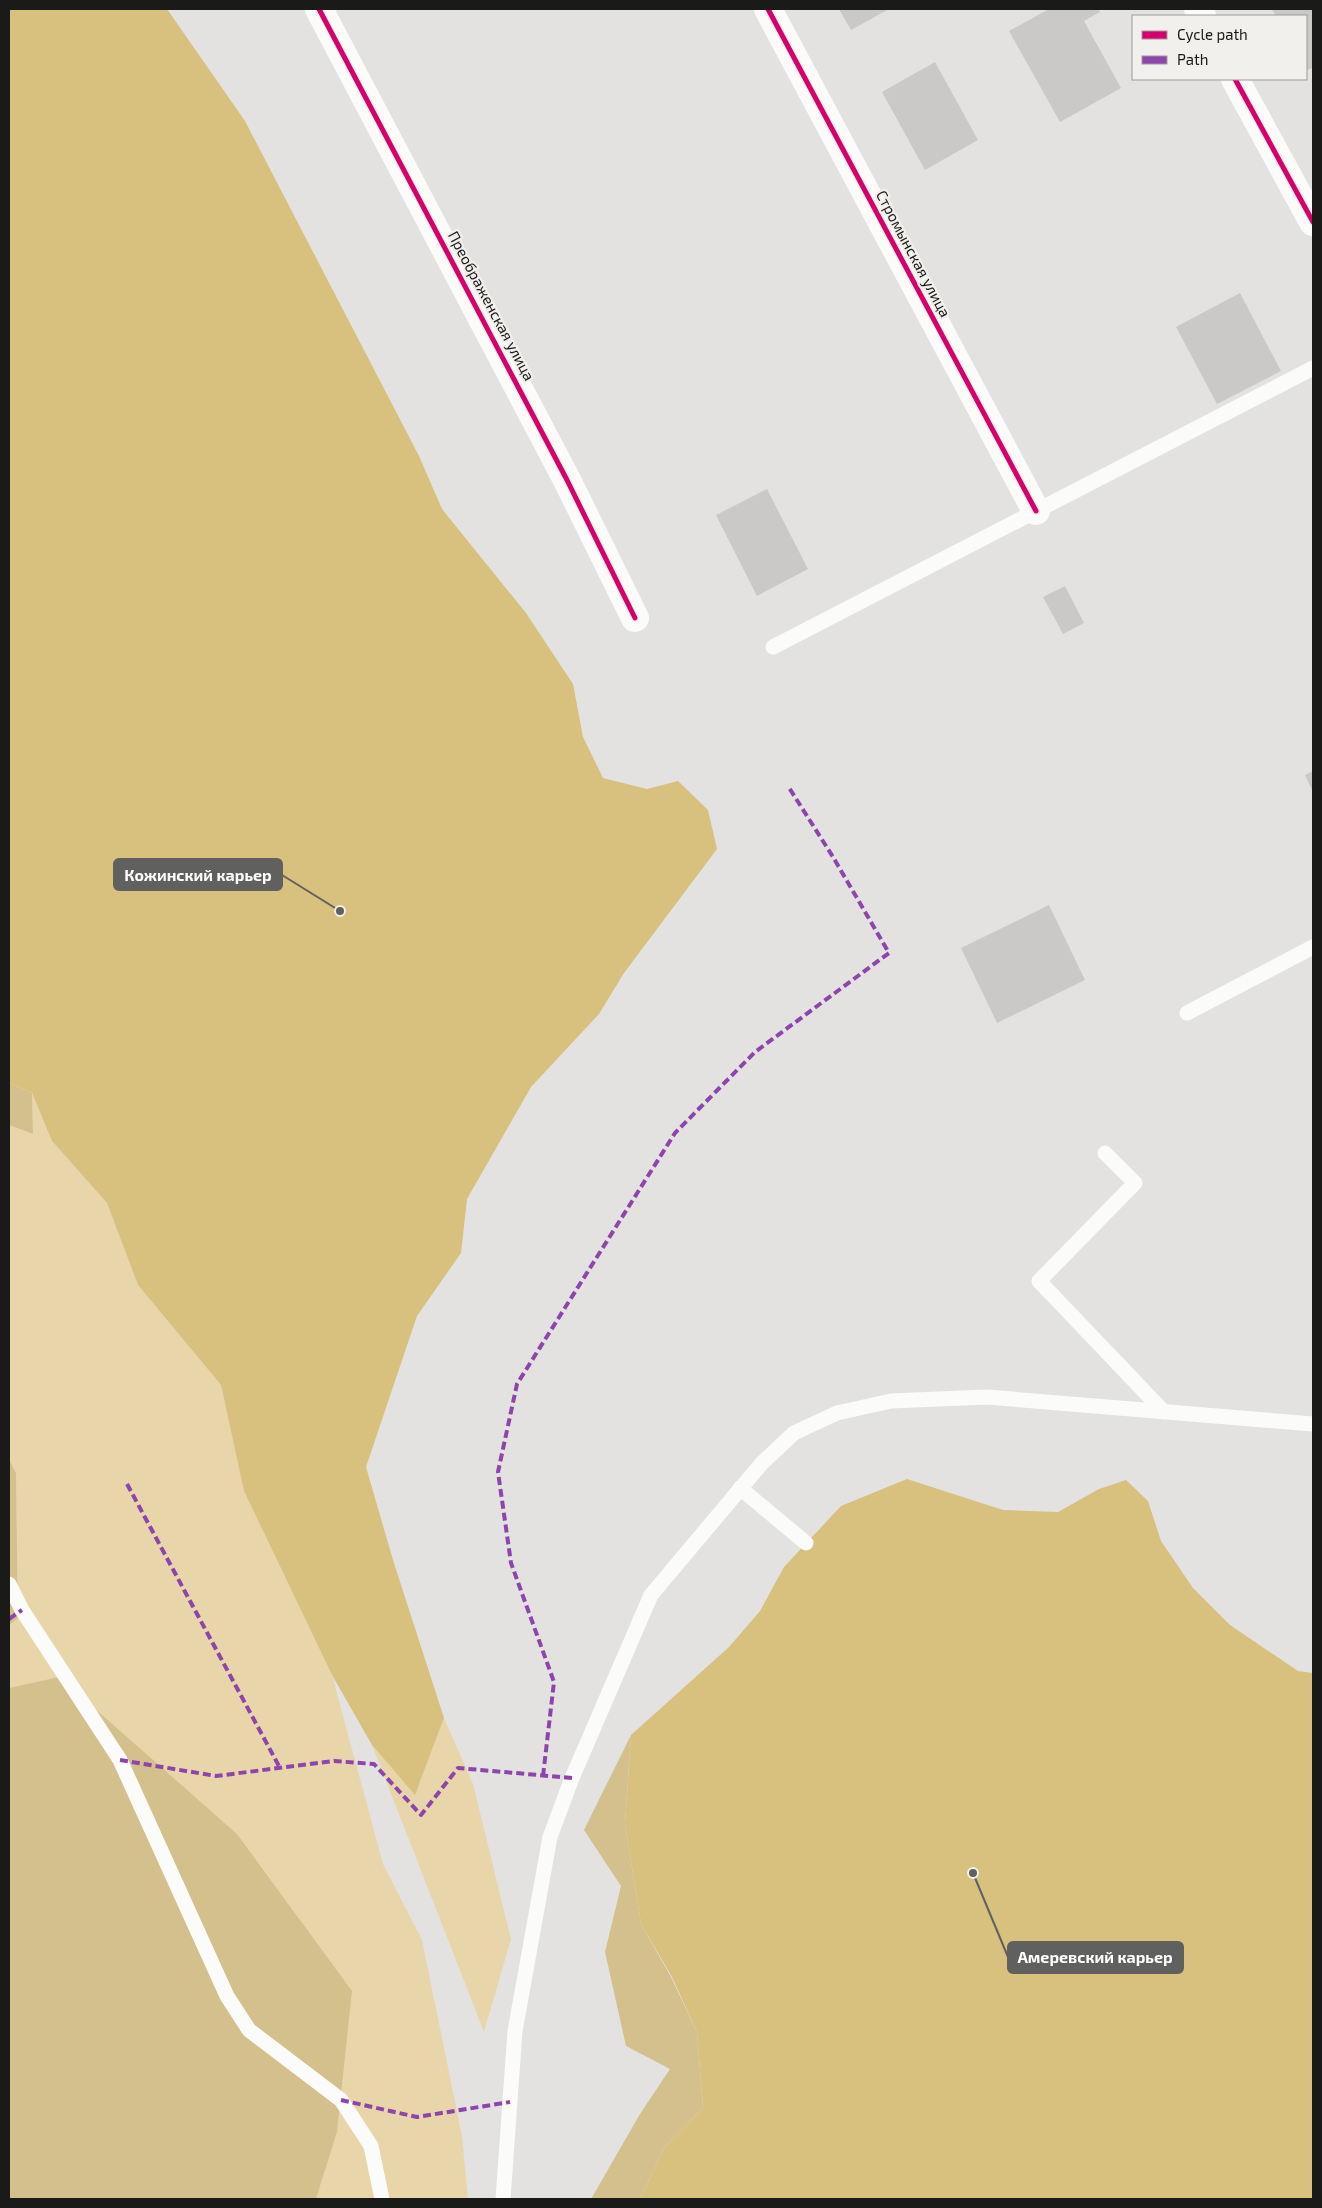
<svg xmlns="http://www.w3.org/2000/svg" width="1322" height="2208" viewBox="0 0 1322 2208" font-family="'Exo 2',sans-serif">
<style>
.green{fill:#e8d6aa}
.forest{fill:#d4c08d}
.water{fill:#d8c07f}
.building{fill:#cac9c8}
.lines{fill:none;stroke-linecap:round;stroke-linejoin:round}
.service{stroke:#fbfbfa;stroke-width:15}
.minor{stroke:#fbfbfa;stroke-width:28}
.quiet{stroke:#8e44ad;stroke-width:4;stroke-dasharray:8 4;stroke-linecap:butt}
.cycleway-casing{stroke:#f2f0ec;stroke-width:8}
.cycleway{stroke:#d6006c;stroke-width:5}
.labels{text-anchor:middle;stroke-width:4.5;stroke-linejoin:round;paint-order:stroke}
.street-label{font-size:15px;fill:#1a1a18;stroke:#f2f0ec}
.leader{fill:none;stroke:#60605e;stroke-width:2}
.callout-dot{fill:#60605e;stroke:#f2f0ec;stroke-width:2}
.callout{fill:#60605e;stroke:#60605e;stroke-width:2}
.callout-label{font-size:16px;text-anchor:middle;font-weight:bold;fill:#fff}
</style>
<rect width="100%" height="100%" fill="#e3e2e0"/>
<g class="green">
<polygon points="32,1093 52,1141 107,1203 138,1285 221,1385 244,1490 332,1675 383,1864 422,1940 462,2136 468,2199 316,2199 337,2132 60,1677 9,1688 9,1625 18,1617 16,1473 9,1459 9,1125 33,1133"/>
<polygon points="444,1718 473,1784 511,1939 484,2032 372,1745 415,1795"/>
</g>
<g class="forest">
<polygon points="9,1083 32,1093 33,1134 9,1125"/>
<polygon points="9,1459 16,1473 18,1618 9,1625"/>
<polygon points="59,1677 237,1834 352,1991 337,2132 316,2199 9,2199 9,1688"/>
<polygon points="631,1735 625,1823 641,1924 671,1977 697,2032 703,2108 664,2148 640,2199 591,2199 640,2114 670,2069 626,2046 605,1952 621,1886 584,1830"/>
</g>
<g class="water">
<polygon points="9,9 167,9 245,121 419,456 442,509 526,613 573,684 583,737 603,778 647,789 678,781 708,810 717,849 624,973 599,1014 531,1087 467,1199 461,1253 417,1316 366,1467 393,1560 444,1718 415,1795 372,1745 332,1675 244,1491 221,1385 138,1285 107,1203 52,1141 32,1093 9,1083"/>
<polygon points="907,1479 1003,1510 1058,1512 1099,1489 1126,1480 1148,1501 1161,1541 1193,1588 1230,1625 1298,1671 1313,1673 1313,2199 640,2199 664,2148 703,2108 697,2032 672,1977 641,1924 625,1823 631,1735 729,1647 760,1611 784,1567 841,1506"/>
</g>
<g class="building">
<polygon points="839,9 889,9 851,30"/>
<polygon points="1049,9 1098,9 1100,12 1084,21 1121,88 1060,122 1009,31"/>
<polygon points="1272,9 1313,9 1313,68 1306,70 1306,16 1276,16"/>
<polygon points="935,62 978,140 925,170 882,92"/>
<polygon points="1240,293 1281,371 1217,404 1176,327"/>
<polygon points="767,489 808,569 757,596 716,515"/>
<polygon points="1065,586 1084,623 1063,634 1043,597"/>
<polygon points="1313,771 1313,792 1305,775"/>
<polygon points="1049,905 1085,980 997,1023 961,948"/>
</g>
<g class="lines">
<g class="service">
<polyline points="773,647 1313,368"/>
<polyline points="1187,1013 1313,947"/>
<polyline points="1105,1153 1135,1183 1039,1281 1164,1412"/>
<polyline points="740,1488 806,1543"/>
<polyline points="9,1584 22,1610 120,1760 227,1996 249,2030 341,2100 371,2146 382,2199"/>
<polyline points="503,2199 515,2031 550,1837 572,1778 651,1595 762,1463 794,1433 837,1413 891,1401 987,1397 1313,1424"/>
</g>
<g class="minor">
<polyline points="319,9 567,480 635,618"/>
<polyline points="768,9 1036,511"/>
<polyline points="1198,9 1202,16"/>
<polyline points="1235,79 1313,222"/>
</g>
<g class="quiet">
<polyline points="127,1484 280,1768"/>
<polyline points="9,1619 22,1610"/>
<polyline points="120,1760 216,1776 334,1761 374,1764 421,1815 458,1768 572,1778"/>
<polyline points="543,1776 554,1682 511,1563 498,1472 517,1384 675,1133 755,1052 889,953 833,857 788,786"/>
<polyline points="341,2100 417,2117 510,2102"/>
</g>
<g class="cycleway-casing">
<g id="cycleway">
<polyline points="319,9 567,480 635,618"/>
<polyline points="768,9 1036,511"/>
<polyline points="1235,79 1313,222"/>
</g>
</g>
<use href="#cycleway" class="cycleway"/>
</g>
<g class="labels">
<g class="street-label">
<text transform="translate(913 254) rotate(62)" y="5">Стромынская улица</text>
<text transform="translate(491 306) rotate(62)" y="5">Преображенская улица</text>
</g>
</g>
<path class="leader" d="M340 911L282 875M973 1873L1008 1957"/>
<g class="callout-dot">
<circle cx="340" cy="911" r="5"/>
<circle cx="973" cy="1873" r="5"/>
</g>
<g class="callout">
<rect x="114" y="859" width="168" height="31" rx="5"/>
<rect x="1008" y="1942" width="175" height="31" rx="5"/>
</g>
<g class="callout-label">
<text x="198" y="881">Кожинский карьер</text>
<text x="1095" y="1963">Амеревский карьер</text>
</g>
<rect width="1322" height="2208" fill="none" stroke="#1a1a18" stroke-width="20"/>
<rect x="1132" y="15" width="175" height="65" fill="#f2f0ec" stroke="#9c9a97"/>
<rect x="1142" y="31" width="25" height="8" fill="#d6006c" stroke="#9c9a97"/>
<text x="1177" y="40" font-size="15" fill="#1a1a18">Cycle path</text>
<rect x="1142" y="56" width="25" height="8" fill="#8e44ad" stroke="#9c9a97"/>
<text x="1177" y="65" font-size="15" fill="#1a1a18">Path</text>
</svg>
